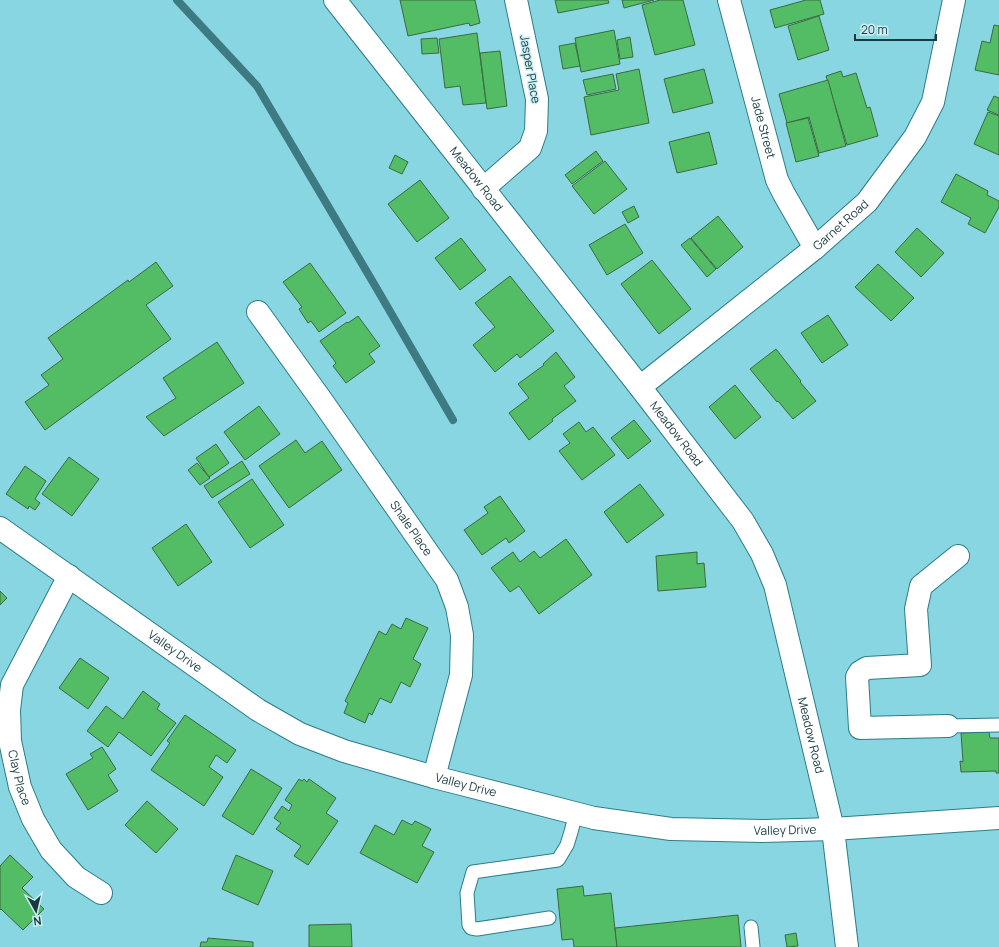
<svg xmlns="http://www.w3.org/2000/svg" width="999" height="947" viewBox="0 0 999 947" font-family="Manrope,sans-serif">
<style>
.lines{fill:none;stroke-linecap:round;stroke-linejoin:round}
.stream{stroke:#3e7a82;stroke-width:8}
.building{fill:#53bd65;stroke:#3c6842}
.lane-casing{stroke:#2b7d87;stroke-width:15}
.street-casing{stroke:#2b7d87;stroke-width:24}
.lane{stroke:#fff;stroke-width:13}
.street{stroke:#fff;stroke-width:22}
.labels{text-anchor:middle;stroke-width:3;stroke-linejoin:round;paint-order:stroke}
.street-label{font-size:12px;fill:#193a3e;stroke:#cbf0f5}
</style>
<rect width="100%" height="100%" fill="#88d6e1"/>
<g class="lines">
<polyline class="stream" points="177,0 257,86 377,289 453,420"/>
</g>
<g class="building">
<polygon points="400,0 475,0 480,23 470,26 469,23 408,36"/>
<polygon points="555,0 608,0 609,3 558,13"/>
<polygon points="622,0 654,0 624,8"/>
<polygon points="660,0 683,0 695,45 655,55 642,5"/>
<polygon points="806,0 820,0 824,14 775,28 770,10"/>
<polygon points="819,16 829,50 798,60 788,26"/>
<polygon points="994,25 999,26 999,75 975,70 982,41 990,43"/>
<polygon points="614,30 620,64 581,72 575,38"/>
<polygon points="477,33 486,103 463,105 460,86 445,88 439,39"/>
<polygon points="630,37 633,57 620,59 617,40"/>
<polygon points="437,38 439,53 422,54 421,39"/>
<polygon points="575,43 580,66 563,69 559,46"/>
<polygon points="500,51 507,106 487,109 480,53"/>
<polygon points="639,69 649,123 591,135 584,97 619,90 616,74"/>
<polygon points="704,69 713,103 673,113 664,79"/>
<polygon points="841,71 843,77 856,73 867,108 870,107 878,136 847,145 826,76"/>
<polygon points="613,74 616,89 587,95 583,80"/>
<polygon points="828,80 846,146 819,153 809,117 787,123 779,94"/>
<polygon points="994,96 999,98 999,115 987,110"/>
<polygon points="988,112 999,116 999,155 974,144"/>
<polygon points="808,118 819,156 796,162 786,123"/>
<polygon points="709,132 717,164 677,173 669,142"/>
<polygon points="596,151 603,161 572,184 565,175"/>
<polygon points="395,155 408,162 402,174 389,168"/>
<polygon points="605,161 627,189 594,214 572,186"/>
<polygon points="956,174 988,191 987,195 999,201 999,207 985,233 968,224 971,218 941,202"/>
<polygon points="420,180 449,218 417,242 388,204"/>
<polygon points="634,206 639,217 628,223 622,212"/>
<polygon points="718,216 743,247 717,269 691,238"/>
<polygon points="625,224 643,253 607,275 589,245"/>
<polygon points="917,228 944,253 921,277 895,252"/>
<polygon points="461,238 486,270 460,290 435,258"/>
<polygon points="690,238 716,269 707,277 681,245"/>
<polygon points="652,260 691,309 659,334 621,284"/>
<polygon points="156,262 173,286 146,305 171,339 45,430 25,402 49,385 41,375 63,359 48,338 128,280 129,282"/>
<polygon points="310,263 346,313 319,332 311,321 308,323 299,309 302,307 283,282"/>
<polygon points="878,264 914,298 891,321 855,287"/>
<polygon points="510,276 554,331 520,358 517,354 495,372 473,345 495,327 475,303"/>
<polygon points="828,315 848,345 822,363 801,333"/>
<polygon points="358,316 380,346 369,354 375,362 346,383 333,366 336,363 320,341 347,322 348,323"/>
<polygon points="217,342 244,383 164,436 146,417 176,398 163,378"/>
<polygon points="776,349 801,381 800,382 816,401 793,419 778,401 777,402 750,369"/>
<polygon points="556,352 575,377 564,386 576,401 552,419 553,421 529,440 509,413 529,398 518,384 544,365 543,364"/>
<polygon points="735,385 761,417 735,439 709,407"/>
<polygon points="259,406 280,434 245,460 224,432"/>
<polygon points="634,420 651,441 628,459 611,438"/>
<polygon points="579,422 586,432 593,427 615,455 582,480 559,451 570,443 563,434"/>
<polygon points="296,440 305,453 322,441 342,470 289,508 259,466"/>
<polygon points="216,444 229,463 209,477 196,458"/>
<polygon points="69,457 99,479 72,516 42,494"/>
<polygon points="242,461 250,474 212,498 204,486"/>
<polygon points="197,463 210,478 200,485 188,470"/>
<polygon points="25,466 46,481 35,499 40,503 35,510 29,506 28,509 6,494"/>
<polygon points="252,479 284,525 250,548 218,502"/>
<polygon points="640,484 664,515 627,543 604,512"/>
<polygon points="500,496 525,531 509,543 506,538 482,555 464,530 488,513 484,507"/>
<polygon points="186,524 212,562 178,586 152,548"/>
<polygon points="566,539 592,575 539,614 519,586 510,592 491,568 513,552 520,562 534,551 540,558"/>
<polygon points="697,552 697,564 704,563 706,587 658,591 656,556"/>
<polygon points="0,591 7,598 0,605"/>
<polygon points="406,618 428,628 413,659 421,664 410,687 401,682 391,703 380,698 372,715 369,713 365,723 344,713 348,703 345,701 379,631 386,635 392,624 401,629"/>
<polygon points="80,658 109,678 88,709 59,688"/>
<polygon points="143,691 160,704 157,709 176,723 151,756 119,732 108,747 87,731 106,706 123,719"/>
<polygon points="185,715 236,750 227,763 216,755 209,767 223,777 204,806 151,770 170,743 167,741"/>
<polygon points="989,732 990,738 999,738 999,773 996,773 996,771 961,772 960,761 963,762 961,733"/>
<polygon points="102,747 116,769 108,775 118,791 88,810 66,774 93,758 90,754"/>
<polygon points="251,769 282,788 253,835 222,816"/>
<polygon points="299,779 302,781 304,779 307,782 309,779 336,798 326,813 338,821 308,865 294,856 301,846 276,829 281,823 274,818 282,806 289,811 292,805 285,800"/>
<polygon points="147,801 178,829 156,853 125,825"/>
<polygon points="402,820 412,825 415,821 431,829 422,846 434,852 417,883 360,853 375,825 394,835"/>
<polygon points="10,855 33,877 22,888 44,909 23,930 1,909 0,910 0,866"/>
<polygon points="236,855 273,871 258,905 222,889"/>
<polygon points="583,886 584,896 611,893 617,947 574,947 573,939 562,940 557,889"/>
<polygon points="738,915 741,947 617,947 615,928"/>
<polygon points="351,924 352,947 309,947 309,925"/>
<polygon points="796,933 798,946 787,947 785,935"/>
<polygon points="208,938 253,942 253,947 200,947 201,942 207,942"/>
</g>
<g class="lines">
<g class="lane-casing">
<g id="lane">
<polyline points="948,726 999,725"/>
<polyline points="549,918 477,929 471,928 469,925 467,893 473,872 558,860 567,845 571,832 576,813"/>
<polyline points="751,927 753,947"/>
</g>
</g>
<g class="street-casing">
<g id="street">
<path id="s1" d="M335 0 640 387 743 521 762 554 775 585 833 829 847 947"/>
<path id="s2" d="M729 0 777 180 784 194 815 248"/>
<polyline points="483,189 530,148 536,131 537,99 516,0"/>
<path id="s3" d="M258 312 322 401 447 580 457 607 462 635 461 675 434 777"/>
<path id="s4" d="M640 387 815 248 867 202 915 137 933 102 954 0"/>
<path id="s5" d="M0 528 258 710 300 734 344 751 434 777 594 818 671 829 763 831 833 829 999 818"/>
<path id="s6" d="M69 576 12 685 9 710 10 741 20 787 33 819 51 850 76 877 101 893"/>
<polyline points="948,726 860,728 857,677 860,672 867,668 920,665 916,609 921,586 958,556"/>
</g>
</g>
<use href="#lane" class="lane"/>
<use href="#street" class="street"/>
</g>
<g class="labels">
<g class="street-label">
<text transform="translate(530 69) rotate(80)" y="4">Jasper Place</text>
<text dy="4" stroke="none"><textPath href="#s2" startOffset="132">Jade Street</textPath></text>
<text dy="4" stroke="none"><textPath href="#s1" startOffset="228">Meadow Road</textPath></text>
<text dy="4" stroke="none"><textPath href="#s4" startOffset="258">Garnet Road</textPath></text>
<text dy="4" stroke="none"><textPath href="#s1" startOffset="552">Meadow Road</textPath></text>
<text dy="4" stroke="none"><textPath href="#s3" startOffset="265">Shale Place</textPath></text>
<text dy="4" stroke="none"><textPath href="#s5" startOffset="214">Valley Drive</textPath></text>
<text dy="4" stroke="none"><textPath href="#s1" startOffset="888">Meadow Road</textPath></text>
<text dy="4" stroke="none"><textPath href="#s6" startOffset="217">Clay Place</textPath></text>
<text dy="4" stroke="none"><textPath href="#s5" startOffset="538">Valley Drive</textPath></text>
<text dy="4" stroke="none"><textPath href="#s5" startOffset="862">Valley Drive</textPath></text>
</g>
</g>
<g transform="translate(36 911) rotate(172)" stroke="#cbf0f5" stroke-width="3" paint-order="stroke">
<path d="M0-3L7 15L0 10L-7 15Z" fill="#193a3e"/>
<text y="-6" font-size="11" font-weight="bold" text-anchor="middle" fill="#193a3e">N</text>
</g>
<path d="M855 34v6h81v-6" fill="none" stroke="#193a3e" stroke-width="2"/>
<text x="861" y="34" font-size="12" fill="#193a3e" stroke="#cbf0f5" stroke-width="3" paint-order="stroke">20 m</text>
</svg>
